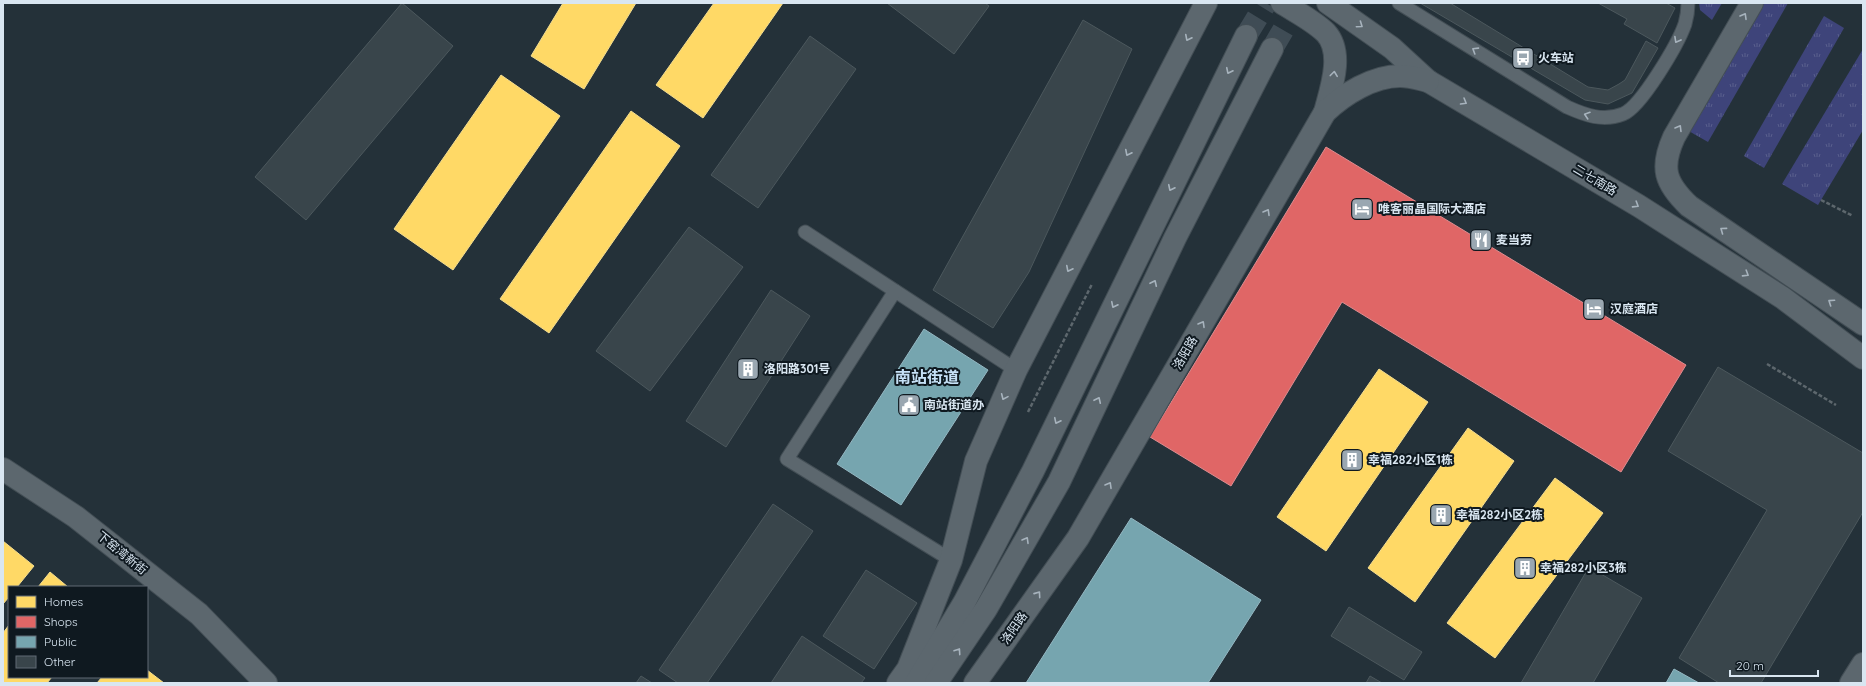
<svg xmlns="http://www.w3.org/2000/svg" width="1866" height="686" viewBox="0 0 1866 686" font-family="Quicksand,'Noto Sans SC',sans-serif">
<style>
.grass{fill:url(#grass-tufts)}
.homes{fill:#ffd966;stroke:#f4dd90}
.shops{fill:#e06666;stroke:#de8c90}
.public{fill:#76a5af;stroke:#94b8c3}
.building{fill:#39454b;stroke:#4c585d}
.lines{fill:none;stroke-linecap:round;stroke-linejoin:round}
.secondary-tunnel{stroke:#3f4c55;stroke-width:22;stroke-dasharray:22 11;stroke-linecap:butt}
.lane-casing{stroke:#434e55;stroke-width:15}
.street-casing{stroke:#434e55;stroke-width:24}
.secondary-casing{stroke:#434e55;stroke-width:24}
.path{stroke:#5d676d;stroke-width:2.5;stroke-dasharray:4 2;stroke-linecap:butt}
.lane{stroke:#5c676e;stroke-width:13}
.street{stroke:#5c676e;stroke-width:22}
.secondary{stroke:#5c676e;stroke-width:22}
.oneway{stroke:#a7b3bd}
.labels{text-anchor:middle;stroke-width:4;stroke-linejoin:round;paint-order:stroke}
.poi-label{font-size:12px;font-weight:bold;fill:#d9e6f1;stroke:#0f1920;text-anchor:start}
.street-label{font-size:12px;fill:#d9e6f1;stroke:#0f1920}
.district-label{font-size:16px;font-weight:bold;fill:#c6e1f7;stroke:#0f1920}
</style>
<defs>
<pattern id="grass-tufts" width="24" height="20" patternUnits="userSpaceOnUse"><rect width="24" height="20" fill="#3e447a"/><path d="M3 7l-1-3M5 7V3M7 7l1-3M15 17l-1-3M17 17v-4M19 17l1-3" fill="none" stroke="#595f8d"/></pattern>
</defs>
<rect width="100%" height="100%" fill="#243139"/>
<g class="grass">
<polygon points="1699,3 1722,3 1712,20 1700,10"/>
<polygon points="1761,3 1788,3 1708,142 1687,130"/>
<polygon points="1824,16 1844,28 1764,168 1744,156"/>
<polygon points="1863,49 1863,130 1818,205 1782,184"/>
</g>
<g class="homes">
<polygon points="563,3 636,3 584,89 531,56"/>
<polygon points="714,3 783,3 703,118 656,85"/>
<polygon points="501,75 560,116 453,270 394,229"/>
<polygon points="631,111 680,146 549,333 500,299"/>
<polygon points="1379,369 1428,402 1326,551 1277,517"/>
<polygon points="1468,428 1514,461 1415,602 1368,568"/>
<polygon points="1555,478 1603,513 1495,658 1447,623"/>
<polygon points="3,541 34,566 17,587 9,587 9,597 3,604"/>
<polygon points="50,572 68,587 38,587"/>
<polygon points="9,625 9,677 52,677 47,683 3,683 3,633"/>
<polygon points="147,670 164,683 97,683 102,677 147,677"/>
</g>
<polygon class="shops" points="1326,147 1686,365 1621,472 1342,302 1231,486 1150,437"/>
<g class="public">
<polygon points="924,329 988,370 901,505 837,464"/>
<polygon points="1131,518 1261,600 1208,683 1026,683"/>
<polygon points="1674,669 1699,683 1666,683"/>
</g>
<g class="building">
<polygon points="402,3 453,46 306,220 255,177"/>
<polygon points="887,3 985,3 989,6 954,54"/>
<polygon points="1420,3 1450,3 1588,87 1608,90 1619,84 1625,80 1646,41 1658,48 1632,93 1608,104 1585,100"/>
<polygon points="1598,3 1666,3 1675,8 1657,43 1624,24 1627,19"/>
<polygon points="1083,20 1132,49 1029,272 993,328 933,290"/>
<polygon points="810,36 856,69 758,208 711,175"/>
<polygon points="689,227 743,267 650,391 596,351"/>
<polygon points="771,290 810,316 726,447 686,421"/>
<polygon points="1718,367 1863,453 1863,512 1761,683 1719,683 1679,658 1767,510 1668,451"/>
<polygon points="773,504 813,531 707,683 678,683 659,670"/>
<polygon points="1589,567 1642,598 1593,683 1521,683"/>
<polygon points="866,570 917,603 874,669 823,636"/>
<polygon points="1349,607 1422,652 1404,680 1331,636"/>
<polygon points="802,636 865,678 861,683 771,683"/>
<polygon points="641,676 652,683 636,683"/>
<polygon points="1370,676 1382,683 1366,683"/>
</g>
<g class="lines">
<g class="secondary-tunnel">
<polyline points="1246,36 1266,3"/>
<polyline points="1272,49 1299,3"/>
</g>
<g class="lane-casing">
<g id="lane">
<path d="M1399 3 1567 107C1585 115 1603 122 1623 114 1641 107 1678 44 1685 24 1687 17 1688 10 1688 3"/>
<polyline points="805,232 1016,370"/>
<polyline points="895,291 787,459 951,560"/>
</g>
</g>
<g class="street-casing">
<polyline id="street" points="3,469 76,517 199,614 266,683"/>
</g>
<g class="secondary-casing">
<g id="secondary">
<path d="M1282 3C1296 12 1314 21 1326 33 1344 53 1331 89 1325 112"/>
<polyline points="1328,3 1392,48 1428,81 1639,206 1783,298 1863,358"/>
<path d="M1752 3 1674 137C1660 168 1665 183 1689 206L1863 324"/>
<polyline points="898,683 908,669 951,560 976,461 1016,370 1206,3"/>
<polyline points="916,683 964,603 1033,471 1246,36"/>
<polyline points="936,683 986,609 1059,482 1175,238 1272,49"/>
<path d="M975 683 1078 538 1325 112C1344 94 1373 76 1400 76 1410 76 1419 79 1428 81"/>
<polyline points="1851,683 1863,664"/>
</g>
</g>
<g class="path">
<polyline points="1821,200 1853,216"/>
<polyline points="1767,364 1836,405"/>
<polyline points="1028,412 1092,284"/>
</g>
<use href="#lane" class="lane"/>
<use href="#street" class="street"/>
<use href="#secondary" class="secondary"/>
</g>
<defs><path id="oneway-chevron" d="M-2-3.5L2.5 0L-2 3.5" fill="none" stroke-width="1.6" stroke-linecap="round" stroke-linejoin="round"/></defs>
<g class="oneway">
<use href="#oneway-chevron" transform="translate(1744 16) rotate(-60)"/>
<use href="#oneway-chevron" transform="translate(1360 25) rotate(35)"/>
<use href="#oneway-chevron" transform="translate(1188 38) rotate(117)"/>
<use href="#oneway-chevron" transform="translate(1677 40) rotate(119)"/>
<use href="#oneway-chevron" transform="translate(1475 50) rotate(-148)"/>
<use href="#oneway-chevron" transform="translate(1229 71) rotate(116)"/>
<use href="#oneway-chevron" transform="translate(1334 74) rotate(-83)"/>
<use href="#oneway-chevron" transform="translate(1464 102) rotate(30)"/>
<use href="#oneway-chevron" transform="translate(1587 115) rotate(-162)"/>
<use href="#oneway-chevron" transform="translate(1679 128) rotate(-59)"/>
<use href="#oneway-chevron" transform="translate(1128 153) rotate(117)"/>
<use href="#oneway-chevron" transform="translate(1171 188) rotate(116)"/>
<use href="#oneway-chevron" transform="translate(1636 205) rotate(32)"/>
<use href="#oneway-chevron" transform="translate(1267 212) rotate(-60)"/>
<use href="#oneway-chevron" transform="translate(1723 230) rotate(-144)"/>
<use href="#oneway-chevron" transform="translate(1069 269) rotate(117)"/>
<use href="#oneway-chevron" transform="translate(1746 274) rotate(32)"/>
<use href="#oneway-chevron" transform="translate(1154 283) rotate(-65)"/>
<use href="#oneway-chevron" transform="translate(1831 302) rotate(-146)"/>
<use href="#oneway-chevron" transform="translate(1114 305) rotate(116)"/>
<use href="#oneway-chevron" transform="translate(1202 324) rotate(-60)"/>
<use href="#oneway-chevron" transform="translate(1004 397) rotate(114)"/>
<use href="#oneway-chevron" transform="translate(1098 400) rotate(-65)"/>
<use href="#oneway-chevron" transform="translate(1057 421) rotate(116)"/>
<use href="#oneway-chevron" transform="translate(1109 485) rotate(-60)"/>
<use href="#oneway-chevron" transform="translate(1026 540) rotate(-60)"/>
<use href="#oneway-chevron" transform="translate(1038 594) rotate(-55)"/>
<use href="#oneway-chevron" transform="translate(958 651) rotate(-56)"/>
</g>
<defs>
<g id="bus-square" transform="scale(1.15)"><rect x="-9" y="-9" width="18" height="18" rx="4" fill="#9aa7b1" stroke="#0f1920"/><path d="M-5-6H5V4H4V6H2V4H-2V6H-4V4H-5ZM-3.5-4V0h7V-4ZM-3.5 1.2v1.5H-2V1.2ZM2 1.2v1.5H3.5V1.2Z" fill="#fff"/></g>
<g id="hotel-square" transform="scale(1.15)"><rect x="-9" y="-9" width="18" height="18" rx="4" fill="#9aa7b1" stroke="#0f1920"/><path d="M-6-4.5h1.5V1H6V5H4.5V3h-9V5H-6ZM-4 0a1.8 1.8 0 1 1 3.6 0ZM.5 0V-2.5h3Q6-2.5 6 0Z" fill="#fff"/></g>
<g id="restaurant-square" transform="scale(1.15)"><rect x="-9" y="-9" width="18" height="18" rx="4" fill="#9aa7b1" stroke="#0f1920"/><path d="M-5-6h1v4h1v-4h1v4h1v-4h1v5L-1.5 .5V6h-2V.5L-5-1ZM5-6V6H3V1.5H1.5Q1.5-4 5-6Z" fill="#fff"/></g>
<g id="building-square" transform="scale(1.15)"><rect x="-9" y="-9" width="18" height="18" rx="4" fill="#9aa7b1" stroke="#0f1920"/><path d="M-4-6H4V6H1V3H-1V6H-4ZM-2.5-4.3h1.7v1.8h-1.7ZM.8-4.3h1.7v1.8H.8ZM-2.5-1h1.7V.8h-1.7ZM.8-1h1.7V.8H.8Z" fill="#fff"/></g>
<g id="civic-square" transform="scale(1.15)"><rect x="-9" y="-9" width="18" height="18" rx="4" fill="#9aa7b1" stroke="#0f1920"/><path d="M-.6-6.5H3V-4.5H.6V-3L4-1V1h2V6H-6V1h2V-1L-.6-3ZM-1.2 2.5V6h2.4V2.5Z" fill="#fff"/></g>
</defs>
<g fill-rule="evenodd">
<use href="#bus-square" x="1523" y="58"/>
<use href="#hotel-square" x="1362" y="209"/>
<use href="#restaurant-square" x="1481" y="240"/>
<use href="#hotel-square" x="1594" y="309"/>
<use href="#building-square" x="748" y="369"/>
<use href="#civic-square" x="909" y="405"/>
<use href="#building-square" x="1352" y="460"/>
<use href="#building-square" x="1441" y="515"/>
<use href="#building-square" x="1525" y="568"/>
</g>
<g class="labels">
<g class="poi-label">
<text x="1538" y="62">火车站</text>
<text x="1378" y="213">唯客丽晶国际大酒店</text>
<text x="1496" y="244">麦当劳</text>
<text x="1610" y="313">汉庭酒店</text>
<text x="764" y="373">洛阳路301号</text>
<text x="924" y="409">南站街道办</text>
<text x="1368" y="464">幸福282小区1栋</text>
<text x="1456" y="519">幸福282小区2栋</text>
<text x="1540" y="572">幸福282小区3栋</text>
</g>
<g class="street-label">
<text transform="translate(1595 180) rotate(31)" y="4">二七南路</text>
<text transform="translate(1185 353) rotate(-60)" y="4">洛阳路</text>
<text transform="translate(122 553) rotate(39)" y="4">下窑湾新街</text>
<text transform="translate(1014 628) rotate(-55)" y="4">洛阳路</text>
</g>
<g class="district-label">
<text x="927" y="383">南站街道</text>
</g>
</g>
<rect width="1866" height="686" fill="none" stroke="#d9e6f1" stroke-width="8"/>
<rect x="8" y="586" width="140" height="92" fill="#0f1920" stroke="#606b74"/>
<rect x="16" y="596" width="20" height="12" fill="#ffd966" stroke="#606b74"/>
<text x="44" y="606" font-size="12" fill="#d9e6f1">Homes</text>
<rect x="16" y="616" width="20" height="12" fill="#e06666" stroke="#606b74"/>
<text x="44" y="626" font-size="12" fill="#d9e6f1">Shops</text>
<rect x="16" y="636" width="20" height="12" fill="#76a5af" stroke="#606b74"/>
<text x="44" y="646" font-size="12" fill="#d9e6f1">Public</text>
<rect x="16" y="656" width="20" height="12" fill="#39454b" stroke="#606b74"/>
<text x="44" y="666" font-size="12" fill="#d9e6f1">Other</text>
<path d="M1730 670v6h88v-6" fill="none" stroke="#d9e6f1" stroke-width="2"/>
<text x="1736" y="670" font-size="12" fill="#d9e6f1" stroke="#0f1920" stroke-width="3" paint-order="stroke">20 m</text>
</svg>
